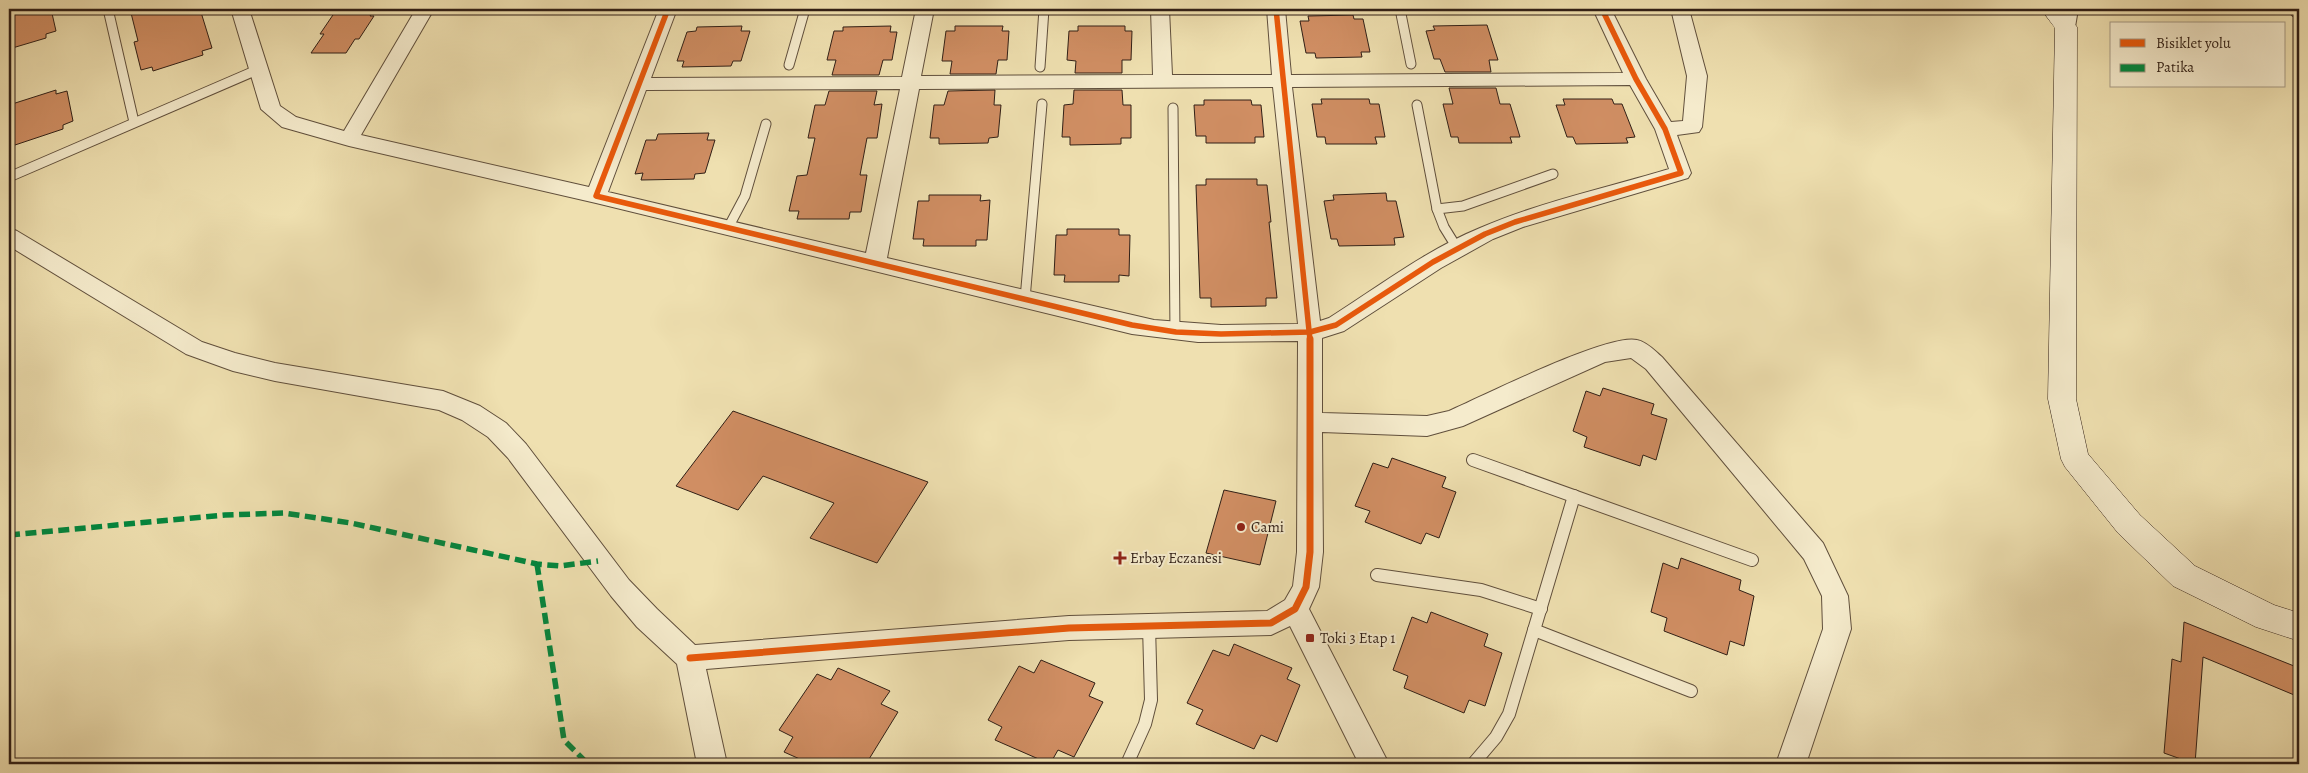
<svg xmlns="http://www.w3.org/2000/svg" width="2308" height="773" viewBox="0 0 2308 773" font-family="Alegreya,serif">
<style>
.building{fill:#d08e63;stroke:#301f16}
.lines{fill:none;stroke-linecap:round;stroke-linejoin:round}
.lane-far1-casing{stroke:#604f3c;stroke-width:11}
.lane-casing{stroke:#604f3c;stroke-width:14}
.street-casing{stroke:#604f3c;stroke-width:2}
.secondary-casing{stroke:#301f16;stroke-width:1}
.lane-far1{stroke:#f5ebcc;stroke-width:9}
.lane{stroke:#f5ebcc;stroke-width:12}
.street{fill:#f5ebcc;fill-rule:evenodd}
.secondary{fill:#f5ebcc;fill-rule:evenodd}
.quiet{stroke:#00873e;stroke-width:5.5;stroke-dasharray:11 5.5;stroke-linecap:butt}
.cycleway-far1-casing{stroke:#f5ebcc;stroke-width:8}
.cycleway-casing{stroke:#f5ebcc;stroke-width:10}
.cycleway-far1{stroke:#e8590c;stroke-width:5.5}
.cycleway{stroke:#e8590c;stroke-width:7}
.poi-dot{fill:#8f2418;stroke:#f5ebcc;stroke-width:2}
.labels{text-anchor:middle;stroke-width:4;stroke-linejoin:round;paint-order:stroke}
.poi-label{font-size:15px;fill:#301f16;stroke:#f5ebcc;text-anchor:start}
</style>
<rect width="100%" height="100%" fill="#efe0b0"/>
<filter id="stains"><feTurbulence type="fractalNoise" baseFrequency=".004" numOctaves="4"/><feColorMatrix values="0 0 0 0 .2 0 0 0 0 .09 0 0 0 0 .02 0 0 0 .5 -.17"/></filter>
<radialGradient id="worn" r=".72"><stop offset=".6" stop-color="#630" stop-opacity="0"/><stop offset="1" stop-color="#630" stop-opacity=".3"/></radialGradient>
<g class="building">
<polygon points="22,9 51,9 56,31 46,34 46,38 9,49 9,13"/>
<polygon points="130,9 200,9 212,48 202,51 203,55 153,71 152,67 141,70 134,42 138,41"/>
<polygon points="337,9 374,9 370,16 374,16 359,39 355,39 346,53 311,53 324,34 320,34"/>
<polygon points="1353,15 1354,19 1363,19 1370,52 1361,52 1362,57 1316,58 1315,53 1306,53 1300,21 1309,21 1308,16"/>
<polygon points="1487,25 1498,60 1489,60 1491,72 1445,72 1440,59 1434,59 1426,31 1435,30 1433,26"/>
<polygon points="742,26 741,31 750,31 741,61 733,61 731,66 682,67 684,61 677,61 687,32 696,31 697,27"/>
<polygon points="891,26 890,32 897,32 892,60 883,60 879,75 832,75 836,60 827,60 834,31 843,31 843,27"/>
<polygon points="955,26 1003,26 1002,31 1009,31 1007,60 998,60 996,74 950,74 952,61 942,61 946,31 955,31"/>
<polygon points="1078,26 1125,26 1125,31 1132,31 1131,60 1122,60 1122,73 1075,73 1076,61 1067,60 1069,31 1078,31"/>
<polygon points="1449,88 1496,88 1500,104 1510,104 1520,137 1510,137 1512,143 1459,143 1458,137 1451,137 1443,104 1453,104"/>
<polygon points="56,90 56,94 67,91 73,121 63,125 63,129 9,147 9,105"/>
<polygon points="995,90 994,105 1001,105 998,137 989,138 988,143 939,144 939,138 930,138 934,105 944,105 948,91"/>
<polygon points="1074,90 1122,90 1123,105 1131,105 1131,138 1121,138 1121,144 1070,145 1070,137 1062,137 1064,105 1073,104"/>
<polygon points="829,91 877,91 874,105 882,104 877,138 867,138 860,175 867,175 861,212 850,212 849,219 797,219 799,211 789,211 797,176 807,175 815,138 808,138 815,105 825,105"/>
<polygon points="1321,99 1369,99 1370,104 1379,104 1385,137 1375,137 1377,144 1326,144 1325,137 1317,137 1312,104 1322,104"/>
<polygon points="1563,99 1612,99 1614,104 1622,104 1635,137 1626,138 1628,143 1576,144 1573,137 1567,137 1556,105 1565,105"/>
<polygon points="1204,100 1251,100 1252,105 1261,105 1264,137 1255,137 1255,143 1206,143 1206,136 1196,136 1194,105 1204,105"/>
<polygon points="709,133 707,140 715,140 705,173 695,174 694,179 641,180 643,173 635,174 646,140 656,140 658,134"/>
<polygon points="1206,179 1257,179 1257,185 1267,185 1271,222 1269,222 1277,298 1266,298 1266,306 1211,307 1211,298 1200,298 1196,185 1206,185"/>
<polygon points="1386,193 1387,201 1396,201 1404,237 1394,238 1395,245 1339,246 1337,239 1331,239 1324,201 1334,200 1333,195"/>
<polygon points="929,195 981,195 980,201 990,200 987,240 976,240 976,246 923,246 924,239 913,239 918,201 929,201"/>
<polygon points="1067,229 1119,229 1119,235 1130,235 1129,276 1119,275 1119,282 1064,282 1065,275 1054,275 1056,235 1067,235"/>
<polygon points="1603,388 1654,404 1651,414 1667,419 1656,460 1643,455 1640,466 1584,447 1587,437 1573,431 1586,391 1600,396"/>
<polygon points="733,411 928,482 877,563 810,538 834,503 763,476 738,510 676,486"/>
<polygon points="1392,458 1446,477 1442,487 1456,492 1439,538 1426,533 1421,544 1365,522 1370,511 1355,506 1373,463 1388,468"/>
<polygon points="1224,490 1276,501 1260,565 1206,553"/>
<polygon points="1681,558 1741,580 1739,590 1754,596 1744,646 1730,641 1727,655 1664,631 1667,618 1651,612 1663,563 1678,569"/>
<polygon points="1431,612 1488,634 1484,646 1502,653 1485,706 1469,700 1464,713 1404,688 1408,676 1393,670 1412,617 1427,623"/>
<polygon points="2184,622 2299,668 2299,697 2203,657 2195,764 2164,753 2172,659 2181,662"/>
<polygon points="1234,644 1292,668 1287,679 1300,685 1277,742 1261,735 1254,749 1196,724 1203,710 1187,703 1213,650 1229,656"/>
<polygon points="1041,660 1095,683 1089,696 1103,702 1074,757 1058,750 1050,764 995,740 1002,727 988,720 1019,666 1034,673"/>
<polygon points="838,668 890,691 881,704 898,712 866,764 811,764 784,752 793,737 779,730 817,674 831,680"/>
</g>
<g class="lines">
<g class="lane-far1-casing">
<g id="lane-far1">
<polyline points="108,9 134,122"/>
<polyline points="1400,9 1411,64"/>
<polyline points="789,65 805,9"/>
<polyline points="1040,67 1044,9"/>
<polyline points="1417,105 1437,209 1444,227 1457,248"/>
<polyline points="1173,108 1175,333"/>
<polyline points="9,177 257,70"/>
<polyline points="1437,209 1463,206 1553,174"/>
<polyline points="728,228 745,196 766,124"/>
<polyline points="1025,299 1042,104"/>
</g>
</g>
<g class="lane-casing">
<g id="lane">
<polyline points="1473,460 1752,560"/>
<polyline points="1377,575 1481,590 1541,609"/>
<polyline points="1534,630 1691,691"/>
<polyline points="1127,764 1145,724 1151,700 1149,626"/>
<polyline points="1473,764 1496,737 1509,714 1574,496"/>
</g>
</g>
<g class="street-casing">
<g id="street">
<path d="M231 9H249L280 106 296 117 344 131 416 9H434L361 135 589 187 659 9H677L651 78 902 77 916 9H934L921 76 1153 75 1151 9H1169L1172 75H1272L1267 9H1285L1291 75 1623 73 1593 9H1611L1646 79 1671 122 1683 121 1687 76 1671 9H1689L1707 76 1702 127 1699 132 1677 135 1691 173 1688 178 1523 227 1493 239 1441 268 1344 331 1322 338V413L1427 416 1449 411C1483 396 1608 333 1637 340 1647 342 1655 351 1662 357L1823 543 1848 596 1851 629 1806 764H1776L1823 629 1822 596 1804 559 1646 369 1631 358 1605 362 1463 426 1427 436 1322 432 1323 552 1319 587 1309 609 1389 764H1359L1290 626 1271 635 1069 640 706 669 727 764H697L677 664 637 627 611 596 508 458 488 437 462 420 439 410 275 381 233 371 186 354 9 246V228L17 231 202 342 235 353 275 363 443 391 480 406 506 423 526 444 629 580 657 609 695 645 1069 616 1267 611 1285 600 1293 586 1297 552 1298 341 1198 342 1132 334 596 203 349 146 282 127 261 109ZM1630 85 1655 129 1669 169C1606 188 1540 202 1480 228 1426 250 1378 287 1329 318L1320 321 1292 87ZM1273 87 1298 324 1221 325 1154 320 887 258 919 89ZM900 89 866 253 608 192 646 90Z"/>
<polygon points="2060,9 2078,9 2075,27 2073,31 2066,33 2059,31 2057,27"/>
<polygon points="2286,9 2299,9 2299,17 2293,16"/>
</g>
</g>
<g class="secondary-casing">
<polygon id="secondary" points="2041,9 2062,9 2077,27 2076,399 2088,454 2140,515 2195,566 2274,605 2299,613 2299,641 2256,627 2173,586 2118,533 2065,467 2061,459 2048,399 2055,28"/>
</g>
<use href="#lane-far1" class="lane-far1"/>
<use href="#lane" class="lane"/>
<use href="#street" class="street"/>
<use href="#secondary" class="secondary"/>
<g class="quiet">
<polyline points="9,535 225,515 284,513 351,523 537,564 560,566 598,561"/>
<polyline points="537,564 564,740 588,764"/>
</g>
<g class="cycleway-far1-casing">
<g id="cycleway-far1">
<polyline points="668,9 596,196 1132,325 1176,332 1221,334 1310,332 1336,325 1433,262 1485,234 1515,222 1681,173 1665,129 1636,79 1602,9"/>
<polyline points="1276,9 1310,340"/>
</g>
</g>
<g class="cycleway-casing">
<polyline id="cycleway" points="690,658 1069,628 1271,623 1295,609 1306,587 1310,552 1310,339"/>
</g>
<use href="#cycleway-far1" class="cycleway-far1"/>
<use href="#cycleway" class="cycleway"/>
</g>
<g class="poi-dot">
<circle cx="1241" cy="527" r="5"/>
<path d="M1117.5 550.5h5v5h5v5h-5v5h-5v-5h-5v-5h5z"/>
<rect x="1305" y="633" width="10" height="10" rx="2.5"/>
</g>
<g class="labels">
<g class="poi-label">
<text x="1251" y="532">Cami</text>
<text x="1130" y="563">Erbay Eczanesi</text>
<text x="1320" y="643">Toki 3 Etap 1</text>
</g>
</g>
<rect width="2308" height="773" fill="none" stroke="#efe0b0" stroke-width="30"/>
<rect x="10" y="10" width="2288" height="753" fill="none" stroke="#301f16" stroke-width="2.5"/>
<rect x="15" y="15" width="2278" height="743" fill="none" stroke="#301f16"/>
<rect x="2110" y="22" width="175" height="65" fill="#f5ebcc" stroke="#a69983"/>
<rect x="2120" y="39" width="25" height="8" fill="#e8590c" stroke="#a69983"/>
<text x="2156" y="48" font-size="15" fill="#301f16">Bisiklet yolu</text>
<rect x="2120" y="64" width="25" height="8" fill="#00873e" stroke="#a69983"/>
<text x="2156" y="72" font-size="15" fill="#301f16">Patika</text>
<rect width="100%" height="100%" filter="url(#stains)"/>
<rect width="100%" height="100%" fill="url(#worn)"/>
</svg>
